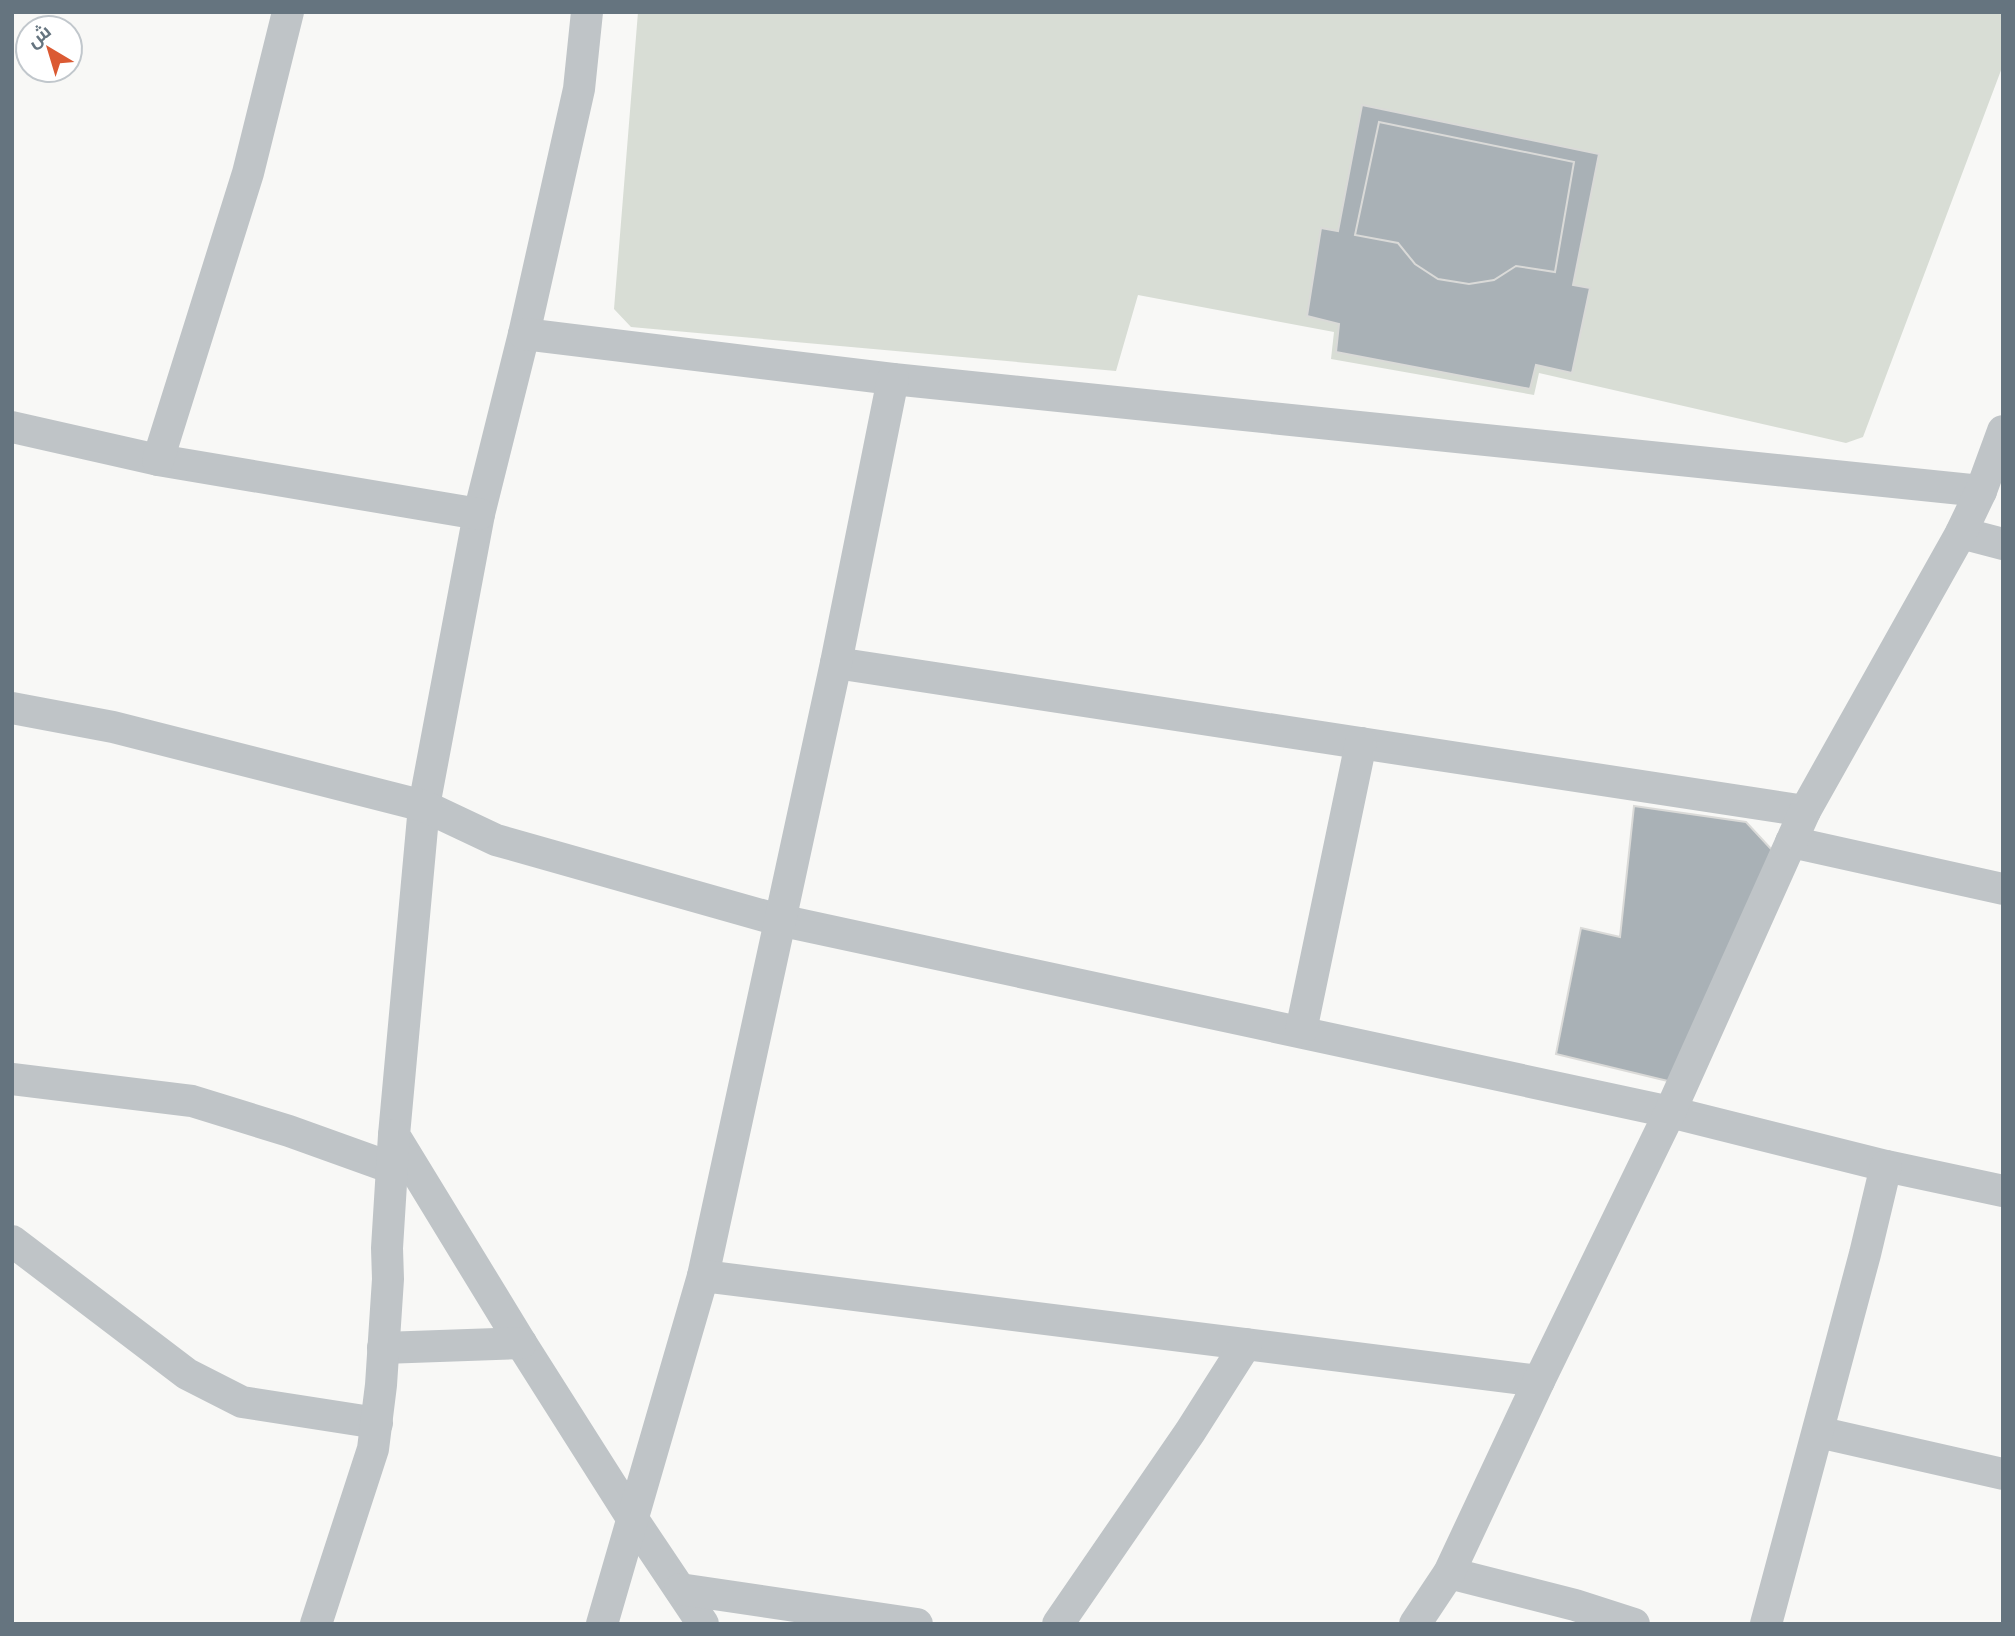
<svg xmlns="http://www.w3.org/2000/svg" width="2015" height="1636" viewBox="0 0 2015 1636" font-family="Helvetica,Cairo,sans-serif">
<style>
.green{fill:#d8ddd5}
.building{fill:#a9b1b6;stroke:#dadad8;stroke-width:2}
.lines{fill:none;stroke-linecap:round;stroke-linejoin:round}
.minor{stroke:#bfc4c7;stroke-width:32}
</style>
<rect width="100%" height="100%" fill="#f8f8f6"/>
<polygon class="green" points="638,12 2003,12 2003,65 1863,437 1846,443 1539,373 1534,395 1331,359 1334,332 1138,295 1116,371 631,327 614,309"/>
<g class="building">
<polygon points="1362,105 1599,154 1573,285 1590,288 1572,373 1536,365 1530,389 1336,352 1339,324 1307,316 1321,228 1338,231"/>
<polygon points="1379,122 1574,162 1555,272 1516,266 1494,280 1469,284 1438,279 1415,264 1398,243 1355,235"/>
<polygon points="1634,806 1746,822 1772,850 1672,1082 1556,1054 1581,928 1620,937"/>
</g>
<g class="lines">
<g class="minor">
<polyline points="587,12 579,89 524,334 479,514 424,806 394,1135 521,1343 632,1518 703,1624"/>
<polyline points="524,334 893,379 1981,491"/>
<polyline points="12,427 158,460 479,514"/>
<polyline points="158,460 248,173 288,12"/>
<polyline points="1961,533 2003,544"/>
<polyline points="836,663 1805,811"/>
<polyline points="12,708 113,727 424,806 496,840 779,920 1670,1112 1886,1166 2003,1191"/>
<polyline points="1791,842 2003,889"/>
<polyline points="1301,1031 1361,743"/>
<polyline points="12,1079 192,1101 289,1131 392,1168"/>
<polyline points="12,1241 187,1374 242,1402 377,1423"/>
<polyline points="703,1276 836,663 893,379"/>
<polyline points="383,1348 521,1343"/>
<polyline points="1818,1432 2003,1474"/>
<polyline points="1449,1573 1575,1605 1634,1624"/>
<polyline points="680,1589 917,1624"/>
<polyline points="316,1624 373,1449 381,1385 388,1279 387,1248 394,1135"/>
<polyline points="602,1624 703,1276 1539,1381"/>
<polyline points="1058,1624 1190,1432 1246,1344"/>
<polyline points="1415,1624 1449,1573 1539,1381 1670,1112 1805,811 1961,533 1981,491 2003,431"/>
<polyline points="1766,1624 1865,1254 1886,1166"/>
</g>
</g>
<rect width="2015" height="1636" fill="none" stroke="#65747f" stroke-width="28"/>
<g transform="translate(49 49) rotate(322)"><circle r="33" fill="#ffffff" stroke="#c1c7cc" stroke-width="2"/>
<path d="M0-5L12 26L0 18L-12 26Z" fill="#db5a33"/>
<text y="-10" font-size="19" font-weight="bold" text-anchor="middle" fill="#65747f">ش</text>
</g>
</svg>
